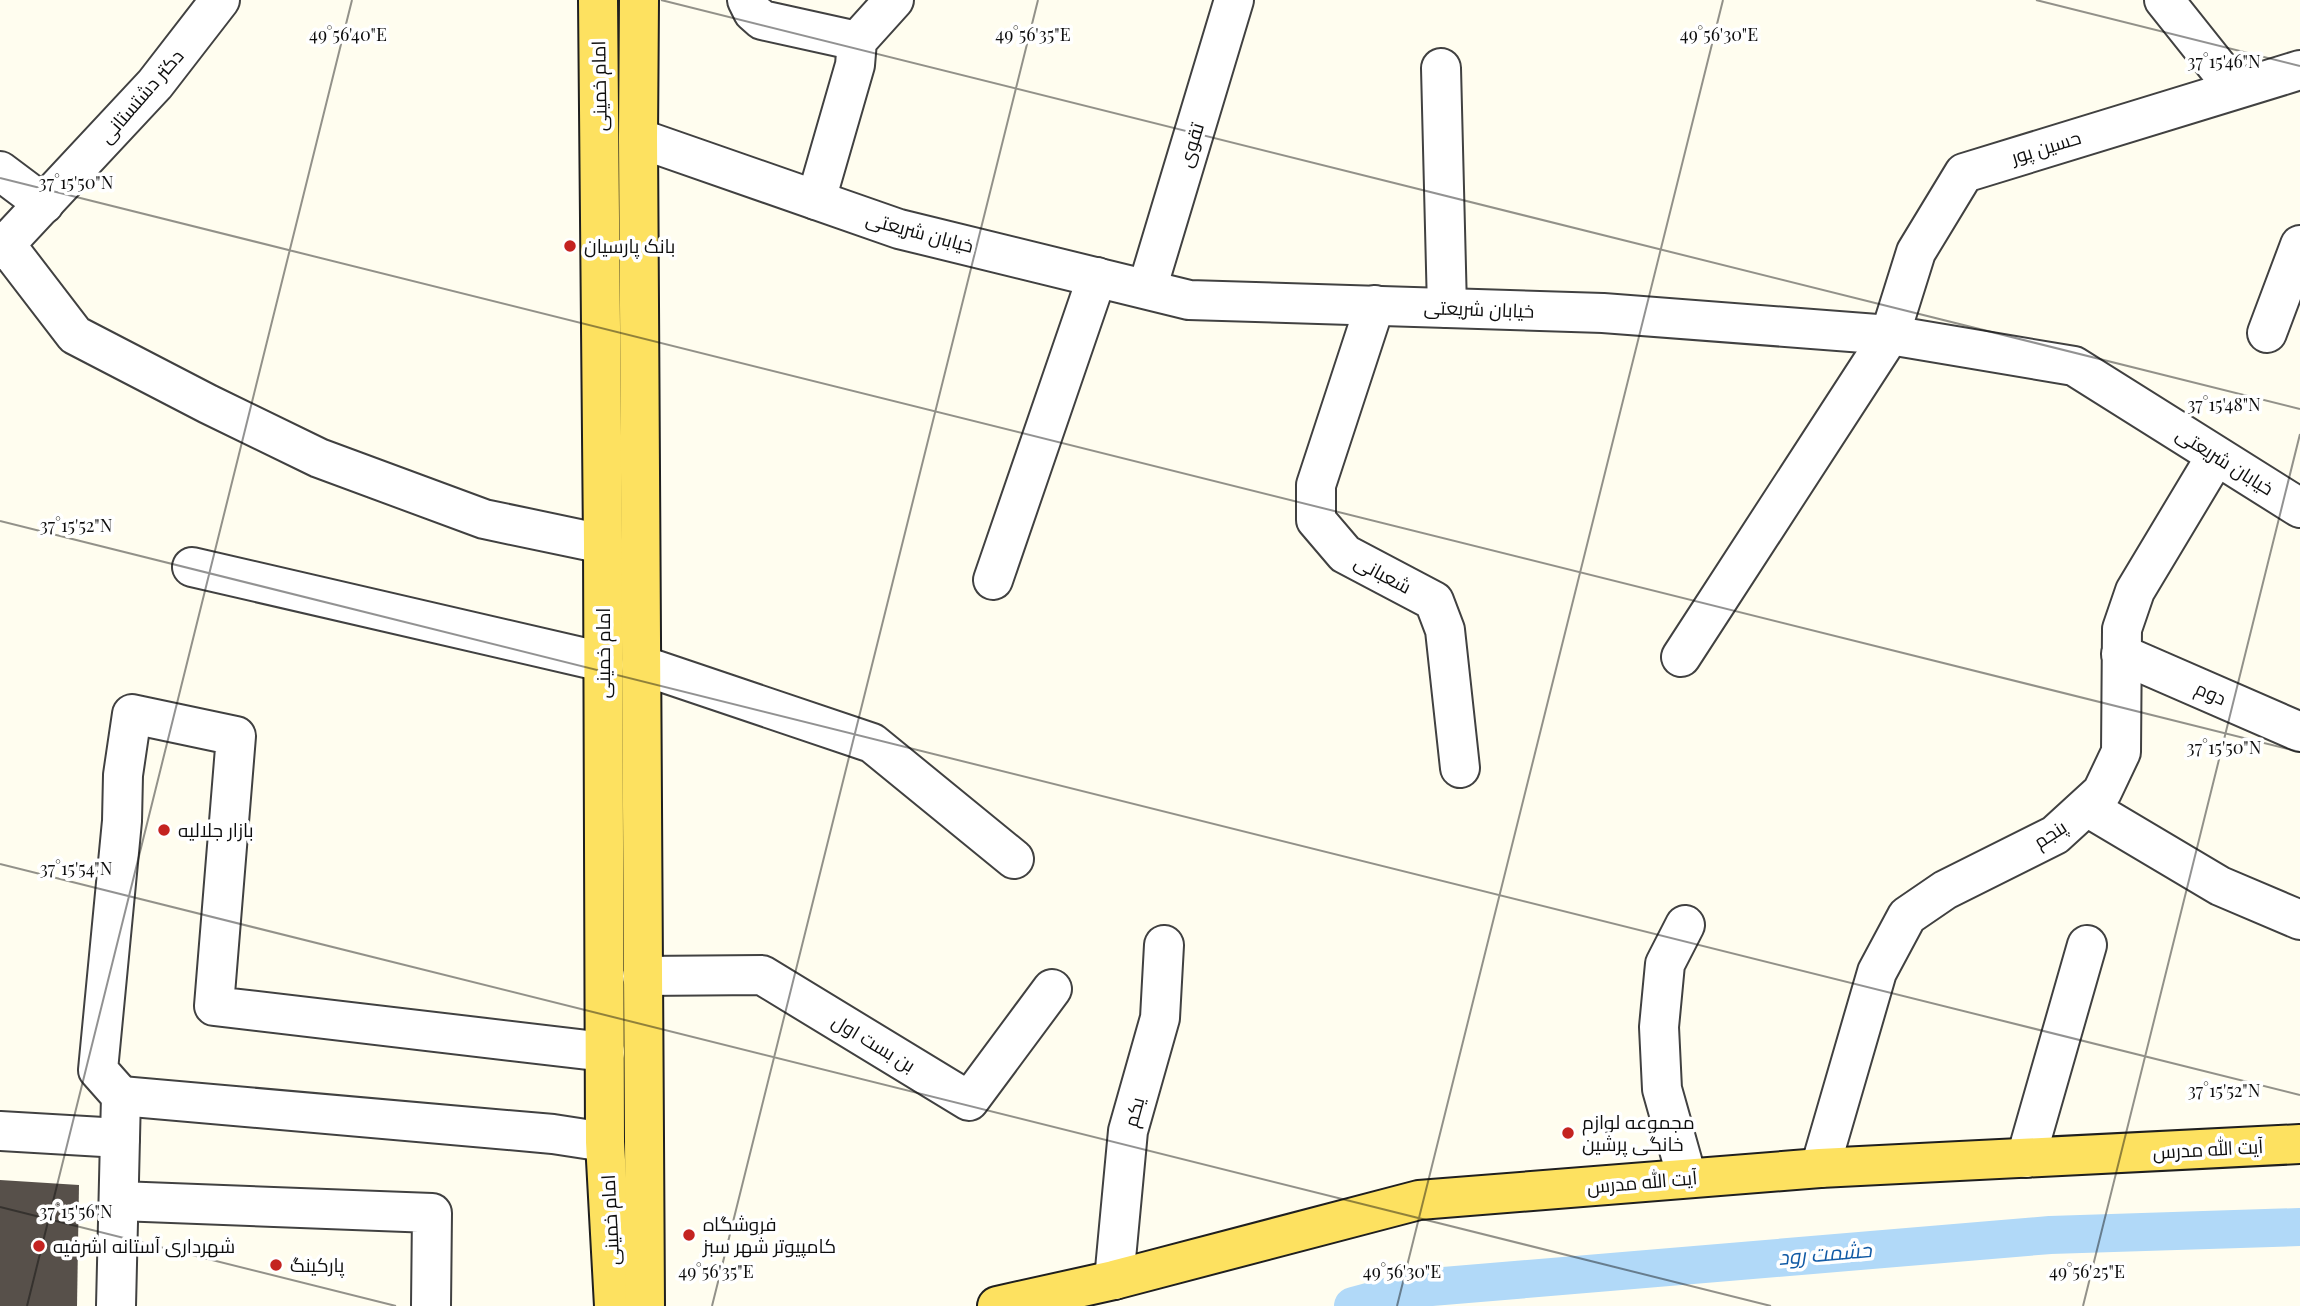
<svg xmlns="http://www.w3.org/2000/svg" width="2300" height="1306" viewBox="0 0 2300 1306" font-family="'Playfair Display',Cairo,serif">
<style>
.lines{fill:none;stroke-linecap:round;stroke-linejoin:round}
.canal{stroke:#b1d9f8;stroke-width:38}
.building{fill:#57504a}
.minor-casing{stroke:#414141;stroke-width:42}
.major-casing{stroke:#1f1f1f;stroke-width:42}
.minor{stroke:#fff;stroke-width:38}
.major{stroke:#fde160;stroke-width:38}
.ticks{fill:none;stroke:#0e0e0e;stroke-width:2;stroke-opacity:0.45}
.poi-dot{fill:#c42320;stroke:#fff;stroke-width:2.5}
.labels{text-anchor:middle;stroke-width:7;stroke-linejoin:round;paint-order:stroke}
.street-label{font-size:19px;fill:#0e0e0e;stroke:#fff}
.poi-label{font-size:19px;fill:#0e0e0e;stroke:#fff;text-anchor:start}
.water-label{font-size:21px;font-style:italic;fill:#125ba5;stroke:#fff}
.ticks-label{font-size:18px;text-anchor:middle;fill:#0e0e0e;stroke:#fff;stroke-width:7;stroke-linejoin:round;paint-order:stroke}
</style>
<rect width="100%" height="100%" fill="#fffdef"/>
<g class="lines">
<polyline class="canal" points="1353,1306 1420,1288 2050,1235 2300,1227"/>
</g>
<polygon class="building" points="0,1180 79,1185 77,1306 0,1306"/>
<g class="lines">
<g class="minor-casing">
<g id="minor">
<polyline points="747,0 753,12 762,20 857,41"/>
<polyline points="2164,0 2235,89"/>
<polyline points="1441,68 1447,308"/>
<polyline points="638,138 899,229 1189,300 1603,313 1890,335 2074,366 2300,508"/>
<polyline points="0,171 44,204"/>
<polyline points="816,200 855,65 857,41 894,0"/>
<polyline points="6,245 75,335 208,404 319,458 484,519 603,544"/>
<polyline points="0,250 155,84 220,0"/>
<polyline points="1147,289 1234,0"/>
<polyline points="1375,305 1316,485 1316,520 1345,554 1434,601 1445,630 1460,768"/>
<polyline points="2267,333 2300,245"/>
<polyline points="192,567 603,662"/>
<polyline points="993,580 1097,277"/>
<polyline points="2121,654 2300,732"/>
<polyline points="1681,657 1890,335 1916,252 1964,173 2300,70"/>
<polyline points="641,665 872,743 1014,859"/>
<polyline points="2087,807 2220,886 2300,920"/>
<polyline points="1685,925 1665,964 1659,1027 1662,1089 1687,1178"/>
<polyline points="642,976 762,975 969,1101 1052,989"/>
<polyline points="121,1096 553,1134 605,1142"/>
<polyline points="0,1131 120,1138"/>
<polyline points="2026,1158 2087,945"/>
<polyline points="1820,1168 1877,972 1907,916 1945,890 2055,835 2102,792 2121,752 2122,629 2135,591 2216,456"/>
<polyline points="119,1201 432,1213 431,1306"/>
<polyline points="1114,1280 1128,1131 1160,1018 1164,945"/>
<polyline points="116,1306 121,1096 98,1070 122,821 123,775 132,714 236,736 214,1006 605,1052"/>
</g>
</g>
<g class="major-casing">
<g id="major">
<polyline points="598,0 603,544 605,1142 614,1306"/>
<polyline points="639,0 638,138 645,1306"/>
<polyline points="997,1306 1114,1280 1419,1200 1820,1168 2300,1144"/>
</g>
</g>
<use href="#minor" class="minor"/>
<use href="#major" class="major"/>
</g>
<path class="ticks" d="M661 0 2300 409M2036 0 2300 66M0 178 2300 752M0 521 2300 1095M0 864 1771 1306M0 1207 396 1306M27 1306 352 0M712 1306 1038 0M1397 1306 1723 0M2083 1306 2300 434"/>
<g class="poi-dot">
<circle cx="570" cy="246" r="7"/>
<circle cx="164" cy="830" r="7"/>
<circle cx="1568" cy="1133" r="7"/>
<circle cx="689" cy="1235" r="7"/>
<circle cx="39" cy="1246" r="7"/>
<circle cx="276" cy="1265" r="7"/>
</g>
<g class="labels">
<g class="street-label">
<text transform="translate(599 86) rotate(-91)" y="7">امام خمینی</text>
<text transform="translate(141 96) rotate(-49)" y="7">دکتر دشتستانی</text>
<text transform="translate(1191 145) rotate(-73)" y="7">تقوی</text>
<text transform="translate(2046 147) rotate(-17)" y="7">حسین پور</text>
<text transform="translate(920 232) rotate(15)" y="7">خیابان شریعتی</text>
<text transform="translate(1479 309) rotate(2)" y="7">خیابان شریعتی</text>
<text transform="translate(2225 461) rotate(32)" y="7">خیابان شریعتی</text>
<text transform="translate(1383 574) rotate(28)" y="7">شعبانی</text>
<text transform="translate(603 653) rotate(-90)" y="7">امام خمینی</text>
<text transform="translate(2211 693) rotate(24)" y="7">دوم</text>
<text transform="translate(2050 834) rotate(-33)" y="7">پنجم</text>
<text transform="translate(874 1043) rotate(31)" y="7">بن بست اول</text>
<text transform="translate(1134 1112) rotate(-75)" y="7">یکم</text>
<text transform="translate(2208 1149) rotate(-3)" y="7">آیت الله مدرس</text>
<text transform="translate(1642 1182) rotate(-5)" y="7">آیت الله مدرس</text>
<text transform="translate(610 1220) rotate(-93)" y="7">امام خمینی</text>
</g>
<g class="poi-label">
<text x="584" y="253">بانک پارسیان</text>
<text x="178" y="837">بازار جلالیه</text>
<text x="1582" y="1129">مجموعه لوازم<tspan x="1582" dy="22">خانگی پرشین</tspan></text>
<text x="703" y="1231">فروشگاه<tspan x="703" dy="22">کامپیوتر شهر سبز</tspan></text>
<text x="53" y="1253">شهرداری آستانه اشرفیه</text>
<text x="290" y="1272">پارکینگ</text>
</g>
<g class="water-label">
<text transform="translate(1825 1254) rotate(-5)" y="7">حشمت رود</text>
</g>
</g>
<g class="ticks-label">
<text x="348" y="41">49°56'40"E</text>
<text x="1033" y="41">49°56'35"E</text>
<text x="1719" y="41">49°56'30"E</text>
<text x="2224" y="68">37°15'46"N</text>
<text x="76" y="189">37°15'50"N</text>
<text x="2224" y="411">37°15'48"N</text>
<text x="76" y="532">37°15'52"N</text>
<text x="2224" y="754">37°15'50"N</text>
<text x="76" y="875">37°15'54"N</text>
<text x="2224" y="1097">37°15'52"N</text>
<text x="76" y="1218">37°15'56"N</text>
<text x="716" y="1278">49°56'35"E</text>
<text x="1402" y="1278">49°56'30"E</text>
<text x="2087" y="1278">49°56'25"E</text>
</g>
</svg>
